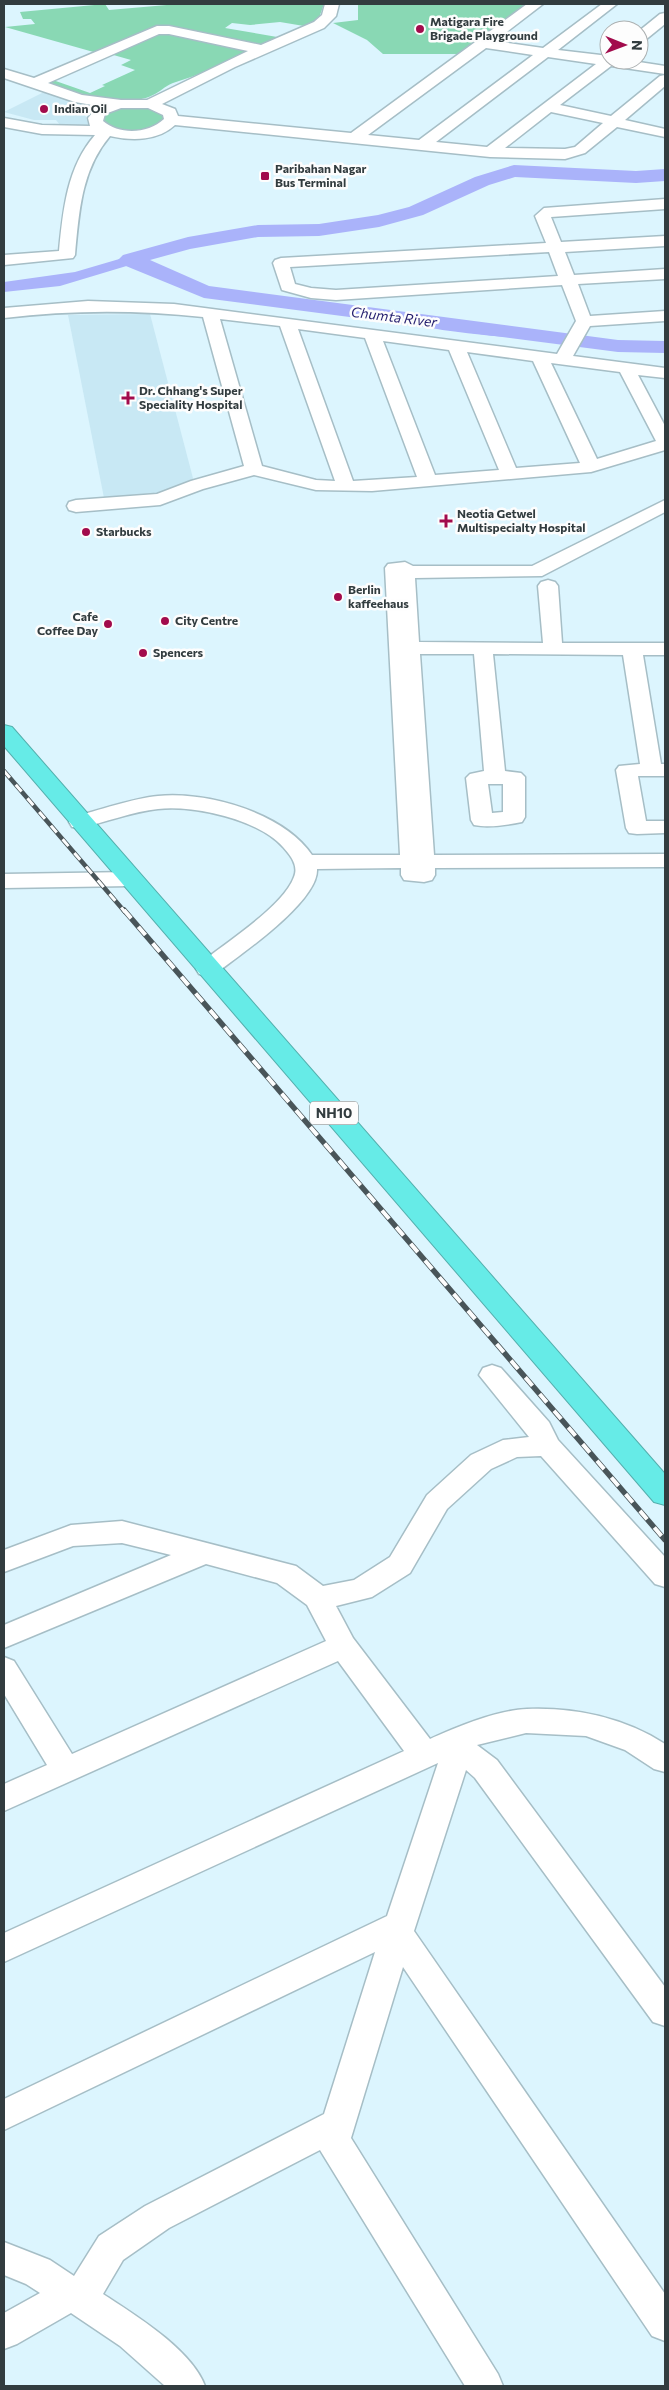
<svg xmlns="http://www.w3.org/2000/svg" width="669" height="2390" viewBox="0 0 669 2390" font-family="Commissioner,sans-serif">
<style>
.built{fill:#c8e8f4}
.green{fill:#89d8b4}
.water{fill:#aab3fa}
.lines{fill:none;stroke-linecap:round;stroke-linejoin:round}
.stream{stroke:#aab3fa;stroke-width:3}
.river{fill:#aab3fa;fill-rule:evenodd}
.minor-casing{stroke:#a6bec6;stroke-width:3}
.highway-casing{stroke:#54aeac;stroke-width:2}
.minor{fill:#fff;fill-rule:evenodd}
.highway{fill:#66ebe7;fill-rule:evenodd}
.rail-far1-casing{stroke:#495559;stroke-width:4.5}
.rail-casing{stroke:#495559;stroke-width:5.5}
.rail-far1{stroke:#fdfdfd;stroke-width:3;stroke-dasharray:9;stroke-linecap:butt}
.rail{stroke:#fdfdfd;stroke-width:4;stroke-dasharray:11;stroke-linecap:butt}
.poi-dot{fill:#a20b4c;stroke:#fdfdfd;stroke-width:2}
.labels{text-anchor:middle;stroke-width:5;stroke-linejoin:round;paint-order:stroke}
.far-poi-label{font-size:12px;font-weight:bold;fill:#323c3f;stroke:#fdfdfd;text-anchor:start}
.far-water-label{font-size:14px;font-style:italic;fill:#251f6f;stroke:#fdfdfd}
.shield{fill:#fdfdfd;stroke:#6f7678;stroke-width:1}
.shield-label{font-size:14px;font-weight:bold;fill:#323c3f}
</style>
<rect width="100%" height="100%" fill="#dcf5fe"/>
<g class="built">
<polygon points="44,92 71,100 84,112 89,126 60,125 56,120 34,120 4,112"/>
<polygon points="150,314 194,482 155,496 104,498 68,315"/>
</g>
<g class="green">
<polygon points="105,4 109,10 178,4 324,4 320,15 324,16 310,27 280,22 250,25 232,23 225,28 283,38 262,47 172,29 97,53 5,27 35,24 31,19 23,19 20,12"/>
<polygon points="358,4 526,4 526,5 460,54 383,54 367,40 333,23 358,20"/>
<path d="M161 32 250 47 248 55C223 65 198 75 173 83 165 86 160 92 153 95 123 110 75 92 45 82L50 79 90 93 105 86 102 85 135 70 121 65 131 60 110 54Z"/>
<path d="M144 106 164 113 165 121C143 131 123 136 102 121L103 115 116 108Z"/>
</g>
<polygon class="water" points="167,245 173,252 60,286 4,292 4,282 75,272"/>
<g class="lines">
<path class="stream" d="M401 317C417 329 517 338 541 336"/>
<polygon class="river" points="514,165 636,171 665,169 665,181 636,183 515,177 489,185 423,215 379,227 319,236 258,237 190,249 150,260 209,286 618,340 665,341 665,353 618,352 204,298 121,264 118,260 123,255 188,237 258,225 319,224 378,215 409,207 475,177"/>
<g class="minor-casing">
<g id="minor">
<path d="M325 4H339L336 16 324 28 235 67 162 104 175 109 178 116 351 133 527 4H543L495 41 543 48 602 4H617L558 50 609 56V60H626L665 66V74L611 66 560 105 611 116 660 76 665 75V86L625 120 665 129V137L617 127 585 153 565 159 490 157 175 125C158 141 132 141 110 136 81 170 79 213 75 255L73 258 4 265V255L59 251C63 210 67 167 95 135L42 134 4 127V118L42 125 90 126 88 118 98 106 75 102 4 78V69L34 78 157 26H169L261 45 314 22 322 15ZM159 34H169L248 51 147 100H121L82 95 48 83ZM486 48 533 55 419 140 368 135ZM548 57 596 64 487 147 436 142ZM148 108 163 115 164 119C148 134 119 135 103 121L105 114 121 108ZM551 112 603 123 575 147 565 149 505 148Z"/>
<polygon points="665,13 665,24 644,41 639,42 639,31 660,14"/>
<path d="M665 199V209L551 217 561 242 665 236V246L565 252 574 275 665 269V279L578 284 590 316 665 311V321L590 326 573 356 665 368V378L638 375 665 426V450L591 472 372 491 316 490 254 475 203 489 160 505 76 512 69 510 67 506 69 502 76 500 157 494 191 481 244 466 203 317C136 310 71 310 4 318V308L88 301 174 304 557 354 576 321 562 285 336 300 311 298 282 290 273 263 275 260 281 258 546 243 535 216 544 208ZM549 252 558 276 336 290 311 288 295 284 290 267ZM220 319 280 326 335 481 316 480 262 466ZM298 329 365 338 417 477 353 481ZM383 341 449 350 499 470 435 475ZM467 352 533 361 580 463 516 468ZM551 363 620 372 656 441 597 459Z"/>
<path d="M665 500V512L542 576 415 578 419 642 543 643 538 586 541 582 548 580 555 582 558 586 562 643H665V655H643L661 764H665V776H638L646 821H665V833L637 834 629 833 626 828 616 770 619 766 640 764 623 655 493 654 505 771 521 773 525 777V817L522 822C507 825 489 828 474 825L471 820 466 778 470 774 484 771 474 654H420L434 855 665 854V867L435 868V875L432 880 424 882 404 880 401 875V868L317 869C319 901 240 955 215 974L207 976 199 974 196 969 199 964C224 944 284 906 294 877 299 865 290 855 283 847 258 819 193 805 158 809 135 811 103 823 80 828L72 827 69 822 72 817C98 811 133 798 158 796 207 791 284 813 312 855H400L385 568 388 564 405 562 413 566H532ZM488 784H503V812L492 813Z"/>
<polygon points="131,872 139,874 142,879 139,884 131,886 4,888 4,874"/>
<path d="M492 1365 501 1368 549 1422 558 1440 665 1557V1587L655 1584 541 1456 517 1457 491 1469 447 1509 410 1573 372 1597 336 1606 353 1638 430 1739C456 1727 498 1710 527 1709 575 1707 625 1718 665 1744V1772L654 1769 625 1750 586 1736 526 1733 477 1745 497 1760 665 1987V2026L653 2022 475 1778 466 1770 414 1931 665 2294V2341L652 2336 403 1967 351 2138 498 2374 503 2386H465L320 2150 169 2228 123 2260 103 2294C135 2315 191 2349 205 2386H165L120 2346 71 2313 17 2344 4 2349V2313L40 2293 26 2284 4 2275V2242L50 2260 74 2276 99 2236 145 2206 324 2114 375 1952 4 2130V2099L387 1916 438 1763 4 1962V1933L404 1751 338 1661 4 1811V1784L47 1765 4 1694V1657L14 1661 72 1754 326 1641 307 1605 277 1583 206 1564 4 1648V1625L171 1555 122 1543 73 1546 4 1572V1550L71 1525 122 1521 296 1566 323 1586 354 1580 390 1557 427 1495 471 1455 503 1440 529 1437 479 1375 483 1368Z"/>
</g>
</g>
<g class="highway-casing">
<polygon id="highway" points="4,725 12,727 665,1474 665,1505 654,1502 4,746"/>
</g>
<use href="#minor" class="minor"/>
<use href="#highway" class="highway"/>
<g class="rail-far1-casing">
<polyline id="rail-far1" points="4,771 125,912"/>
</g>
<g class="rail-casing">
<polyline id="rail" points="124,910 665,1540"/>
</g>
<use href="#rail-far1" class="rail-far1"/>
<use href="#rail" class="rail"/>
</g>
<g class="poi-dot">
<circle cx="420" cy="29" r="5"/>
<circle cx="44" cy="109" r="5"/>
<rect x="260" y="171" width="10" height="10" rx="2.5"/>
<path d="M125.5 390.5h5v5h5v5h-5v5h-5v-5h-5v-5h5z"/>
<path d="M443.5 513.5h5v5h5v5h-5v5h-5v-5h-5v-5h5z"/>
<circle cx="86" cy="532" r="5"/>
<circle cx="338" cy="597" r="5"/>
<circle cx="165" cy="621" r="5"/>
<circle cx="108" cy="624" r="5"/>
<circle cx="143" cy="653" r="5"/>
</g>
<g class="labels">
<g class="far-poi-label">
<text x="430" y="26">Matigara Fire<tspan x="430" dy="14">Brigade Playground</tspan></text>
<text x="54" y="113">Indian Oil</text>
<text x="275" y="173">Paribahan Nagar<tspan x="275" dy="14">Bus Terminal</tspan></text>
<text x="139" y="395">Dr. Chhang's Super<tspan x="139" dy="14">Speciality Hospital</tspan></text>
<text x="457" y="518">Neotia Getwel<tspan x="457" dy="14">Multispecialty Hospital</tspan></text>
<text x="96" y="536">Starbucks</text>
<text x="348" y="594">Berlin<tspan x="348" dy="14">kaffeehaus</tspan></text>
<text x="98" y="621" text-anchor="end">Cafe<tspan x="98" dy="14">Coffee Day</tspan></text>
<text x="175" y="625">City Centre</text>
<text x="153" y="657">Spencers</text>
</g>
<g class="far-water-label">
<text transform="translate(394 317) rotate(7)" y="5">Chumta River</text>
</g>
<rect class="shield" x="310" y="1101.5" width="48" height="23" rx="4"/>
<g class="shield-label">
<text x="334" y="1118">NH10</text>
</g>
</g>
<rect width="669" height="2390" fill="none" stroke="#323c3f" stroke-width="10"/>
<g transform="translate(624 45) rotate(91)"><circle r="24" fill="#fdfdfd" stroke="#acb0b1"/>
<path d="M0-4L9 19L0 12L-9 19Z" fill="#a20b4c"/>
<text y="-8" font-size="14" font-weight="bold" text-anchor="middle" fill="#323c3f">N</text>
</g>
</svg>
